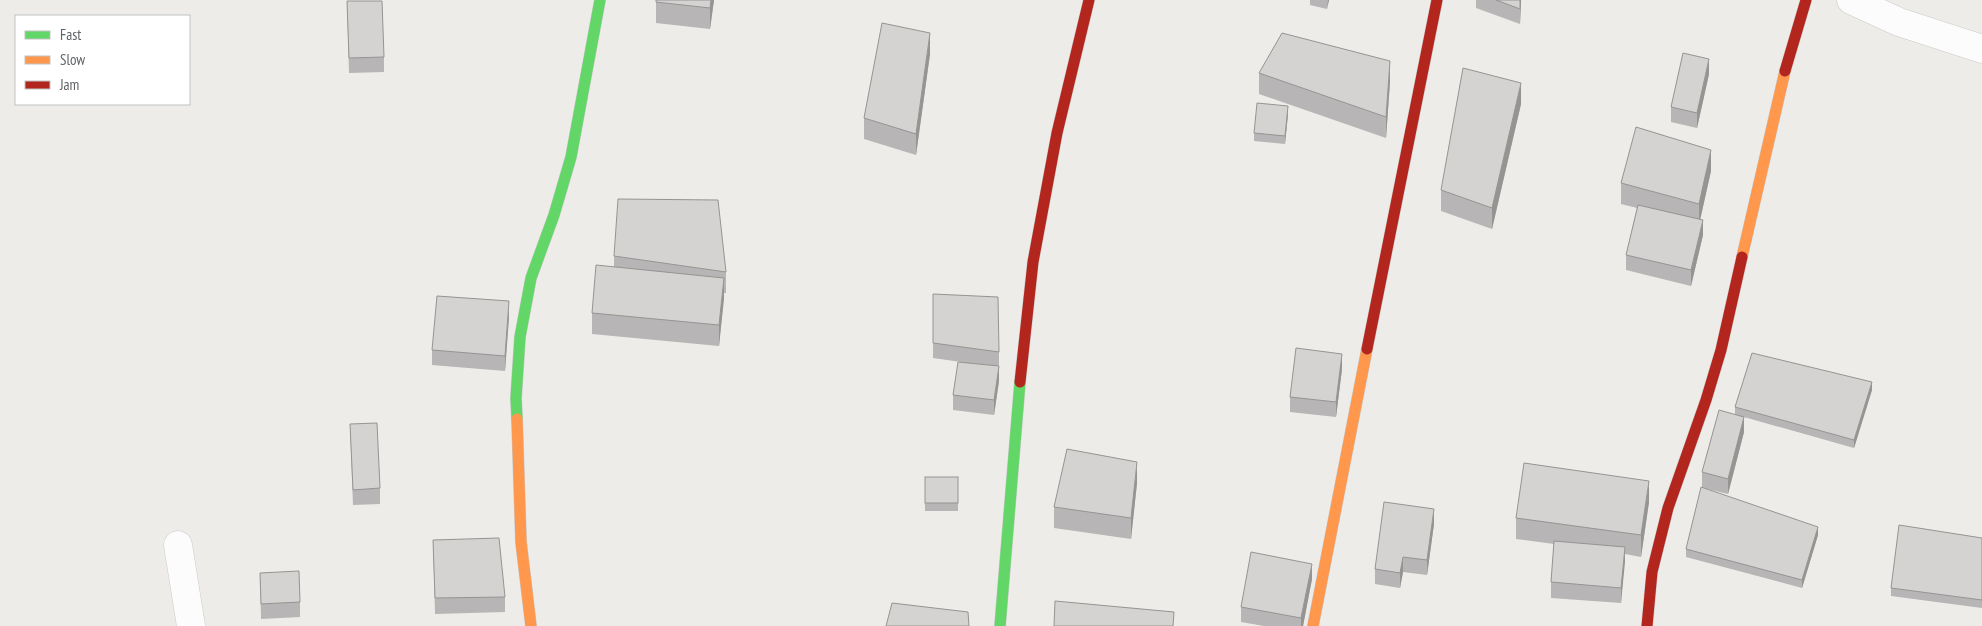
<svg xmlns="http://www.w3.org/2000/svg" width="1982" height="626" viewBox="0 0 1982 626" font-family="'PT Sans Narrow',sans-serif">
<style>
.lines{fill:none;stroke-linecap:round;stroke-linejoin:round}
.street-casing{stroke:#cbcac9;stroke-width:29}
.fast-casing{stroke:#cacac9;stroke-width:12}
.slow-casing{stroke:#cacac9;stroke-width:12}
.jam-casing{stroke:#cacac9;stroke-width:12}
.street{stroke:#fcfcfc;stroke-width:28}
.fast{stroke:#63d668;stroke-width:11}
.slow{stroke:#ff974d;stroke-width:11}
.jam{stroke:#b3261e;stroke-width:11}
.wall{fill:#b7b5b5}
.shaded-wall{fill:#959493}
.building{fill:#d5d3d2;stroke:#959493}
</style>
<rect width="100%" height="100%" fill="#eeece9"/>
<g class="lines">
<g class="street-casing">
<g id="street">
<polyline points="1851,0 1899,22 1982,49"/>
<polyline points="178,545 191,626"/>
</g>
</g>
<g class="fast-casing">
<g id="fast">
<polyline points="517,419 516,398 520,337 531,278 554,215 571,157 600,0"/>
<polyline points="1000,626 1020,382"/>
</g>
</g>
<g class="slow-casing">
<g id="slow">
<polyline points="1742,257 1785,71"/>
<polyline points="517,419 521,542 531,626"/>
<polyline points="1313,626 1367,349"/>
</g>
</g>
<g class="jam-casing">
<g id="jam">
<polyline points="1785,71 1806,0"/>
<polyline points="1367,349 1437,0"/>
<polyline points="1020,382 1033,262 1057,133 1089,0"/>
<polyline points="1647,626 1652,572 1668,508 1706,400 1721,350 1742,257"/>
</g>
</g>
<use href="#street" class="street"/>
<use href="#fast" class="fast"/>
<use href="#slow" class="slow"/>
<use href="#jam" class="jam"/>
</g>
<g class="wall">
<polygon points="656,0 714,0 710,29 656,23"/>
<polygon points="1310,0 1329,0 1327,9 1310,5"/>
<polygon points="1476,0 1521,0 1520,24 1476,8"/>
<polygon points="347,1 384,57 384,72 349,73"/>
<polygon points="930,54 916,155 864,139 864,118"/>
<polygon points="1259,73 1390,82 1386,138 1259,94"/>
<polygon points="1709,74 1697,128 1671,122 1671,107"/>
<polygon points="1521,104 1492,229 1441,211 1441,190"/>
<polygon points="1288,114 1285,144 1254,141 1254,133"/>
<polygon points="1711,171 1700,219 1703,235 1691,286 1626,270 1626,255 1637,208 1621,204 1621,183"/>
<polygon points="614,256 726,272 726,293 724,293 719,346 592,334 592,313 614,267"/>
<polygon points="933,294 999,352 999,381 994,415 953,410 953,395 961,362 933,358"/>
<polygon points="509,317 505,371 432,365 432,350"/>
<polygon points="1342,369 1336,417 1290,412 1290,397"/>
<polygon points="1872,390 1854,448 1744,417 1744,432 1728,494 1703,488 1818,535 1802,588 1686,557 1686,549 1702,487 1702,472 1735,414 1735,407"/>
<polygon points="350,424 380,488 380,504 353,505"/>
<rect x="925" y="477" width="33" height="34"/>
<polygon points="1137,483 1131,539 1054,528 1054,507"/>
<polygon points="1649,502 1641,557 1625,554 1621,603 1551,598 1551,582 1554,544 1516,539 1516,518"/>
<polygon points="1434,524 1427,575 1403,572 1400,588 1375,584 1375,569"/>
<polygon points="1982,538 1982,608 1891,596 1891,588"/>
<polygon points="433,540 505,597 505,612 435,614"/>
<polygon points="260,573 300,602 300,617 261,619"/>
<polygon points="1312,579 1303,626 1264,626 1241,622 1241,607"/>
</g>
<g class="shaded-wall">
<polygon points="711,0 714,0 710,29 710,8"/>
<polygon points="1328,0 1329,0 1327,9"/>
<polygon points="1520,0 1521,0 1520,24"/>
<polygon points="930,33 930,54 916,155 916,134"/>
<polygon points="1709,59 1709,74 1697,128 1697,113"/>
<polygon points="1390,61 1390,82 1386,138 1386,117"/>
<polygon points="1521,83 1521,104 1492,229 1492,208"/>
<polygon points="1288,106 1288,114 1285,144 1285,136"/>
<polygon points="1711,150 1711,171 1699,225 1699,204"/>
<polygon points="1703,220 1703,235 1691,286 1691,270"/>
<polygon points="724,278 724,299 719,346 719,325"/>
<polygon points="509,301 509,317 505,371 505,356"/>
<polygon points="1342,354 1342,369 1336,417 1336,402"/>
<polygon points="999,366 999,381 994,415 994,400"/>
<polygon points="1872,382 1872,390 1854,448 1854,440"/>
<polygon points="1744,417 1744,432 1728,494 1728,479"/>
<polygon points="1137,462 1137,483 1131,539 1131,518"/>
<polygon points="1649,481 1649,502 1641,557 1641,535"/>
<polygon points="1434,509 1434,524 1427,575 1427,560"/>
<polygon points="1818,527 1818,535 1802,588 1802,580"/>
<polygon points="1625,547 1625,562 1621,603 1621,588"/>
<polygon points="1403,557 1403,572 1400,588 1400,573"/>
<polygon points="1312,564 1312,579 1303,626 1301,626 1301,618"/>
</g>
<g class="building">
<polygon points="656,0 711,0 710,8 656,2"/>
<polygon points="1496,0 1520,0 1520,9"/>
<polygon points="347,1 382,1 384,57 349,58"/>
<polygon points="882,23 930,33 916,134 864,118"/>
<polygon points="1282,33 1390,61 1386,117 1259,73"/>
<polygon points="1683,53 1709,59 1697,113 1671,107"/>
<polygon points="1463,68 1521,83 1492,208 1441,190"/>
<polygon points="1257,103 1288,106 1285,136 1254,133"/>
<polygon points="1636,127 1711,150 1699,204 1621,183"/>
<polygon points="618,199 718,200 726,272 614,256"/>
<polygon points="1638,205 1703,220 1691,270 1626,255"/>
<polygon points="596,265 724,278 719,325 592,313"/>
<polygon points="933,294 998,297 999,352 933,343"/>
<polygon points="437,296 509,301 505,356 432,350"/>
<polygon points="1296,348 1342,354 1336,402 1290,397"/>
<polygon points="1752,353 1872,382 1854,440 1735,407"/>
<polygon points="958,362 999,366 994,400 953,395"/>
<polygon points="1719,410 1744,417 1728,479 1702,472"/>
<polygon points="377,423 380,488 353,490 350,424"/>
<polygon points="1067,449 1137,462 1131,518 1054,507"/>
<polygon points="1524,463 1649,481 1641,535 1516,518"/>
<rect x="925" y="477" width="33" height="26"/>
<polygon points="1701,487 1818,527 1802,580 1686,549"/>
<polygon points="1384,502 1434,509 1427,560 1403,557 1400,573 1375,569"/>
<polygon points="1899,525 1982,538 1982,600 1891,588"/>
<polygon points="499,538 505,597 435,598 433,540"/>
<polygon points="1554,541 1625,547 1621,588 1551,582"/>
<polygon points="1251,552 1312,564 1301,618 1241,607"/>
<polygon points="299,571 300,602 261,604 260,573"/>
<polygon points="1055,601 1174,612 1173,626 1054,626"/>
<polygon points="892,603 968,612 969,626 886,626"/>
</g>
<rect x="15" y="15" width="175" height="90" fill="#ffffff" stroke="#bfc1c2"/>
<rect x="25" y="31" width="25" height="8" fill="#63d668" stroke="#bfc1c2"/>
<text x="60" y="40" font-size="15" fill="#5f6366">Fast</text>
<rect x="25" y="56" width="25" height="8" fill="#ff974d" stroke="#bfc1c2"/>
<text x="60" y="65" font-size="15" fill="#5f6366">Slow</text>
<rect x="25" y="81" width="25" height="8" fill="#b3261e" stroke="#bfc1c2"/>
<text x="60" y="90" font-size="15" fill="#5f6366">Jam</text>
</svg>
